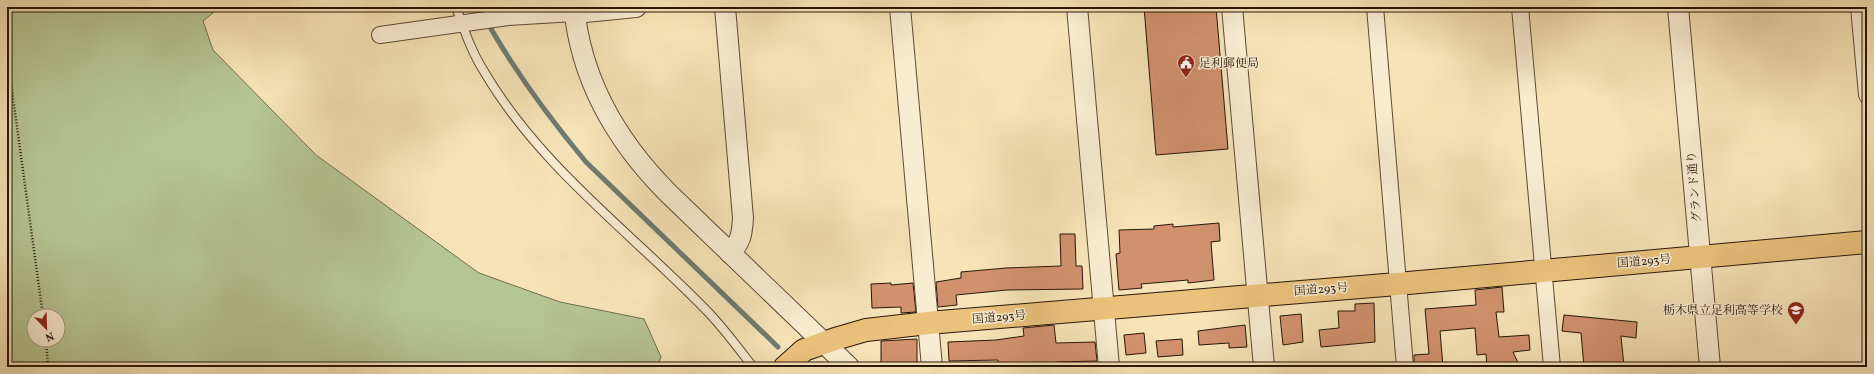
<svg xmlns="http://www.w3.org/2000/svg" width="1874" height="374" viewBox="0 0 1874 374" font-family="Vollkorn,'Noto Serif JP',serif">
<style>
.green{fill:#b6c594;stroke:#6f6e4e;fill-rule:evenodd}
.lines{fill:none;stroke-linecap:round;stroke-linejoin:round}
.stream{stroke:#6f7a71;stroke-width:5}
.building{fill:#d1916f;stroke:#281608}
.service-casing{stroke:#5c4a34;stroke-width:10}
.minor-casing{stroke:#5c4a34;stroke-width:18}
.tertiary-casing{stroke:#5c4a34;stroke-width:22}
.trunk-casing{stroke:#281608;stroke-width:24}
.path{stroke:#281608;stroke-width:2.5;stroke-dasharray:1 2;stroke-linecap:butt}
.service{stroke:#f9edd1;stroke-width:8}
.minor{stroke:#f9edd1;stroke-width:16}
.tertiary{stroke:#f9edd1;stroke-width:20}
.trunk{stroke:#ebc27c;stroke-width:22}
.labels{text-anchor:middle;stroke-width:3;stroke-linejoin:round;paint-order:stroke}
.poi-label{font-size:12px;fill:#281608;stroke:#f9edd1;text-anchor:start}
.street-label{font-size:12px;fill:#281608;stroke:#f9edd1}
</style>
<rect width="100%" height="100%" fill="#f6e4b8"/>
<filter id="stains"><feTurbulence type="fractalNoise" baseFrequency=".005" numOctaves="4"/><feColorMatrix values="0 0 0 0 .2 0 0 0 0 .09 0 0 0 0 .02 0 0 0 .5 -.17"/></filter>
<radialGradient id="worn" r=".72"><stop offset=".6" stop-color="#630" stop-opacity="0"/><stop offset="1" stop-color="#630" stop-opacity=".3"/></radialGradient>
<path class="green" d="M7 7H220L203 21 213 50 316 155 479 273 560 302 644 319 661 357 657 367H7ZM34 316H58V340H34Z"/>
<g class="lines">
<path class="stream" d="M479 7C508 62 546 114 586 162L778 347"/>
</g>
<g class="building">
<polygon points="1144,7 1216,7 1228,149 1156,155"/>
<polygon points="1219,223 1220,241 1211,242 1214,280 1188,283 1188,280 1141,284 1142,288 1119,290 1116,254 1120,253 1119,230 1154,229 1154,226 1173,224 1173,227"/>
<polygon points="1060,234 1075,234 1076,266 1082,266 1083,289 1007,290 956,295 957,305 938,307 936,282 961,278 961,272 1006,268 1061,266"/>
<polygon points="891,283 891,285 913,283 916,312 901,313 901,307 872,308 871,284"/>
<polygon points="1502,287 1504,312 1496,312 1499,337 1529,335 1530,350 1513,352 1520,367 1487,367 1486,354 1477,355 1475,328 1440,331 1443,367 1414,367 1414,355 1429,354 1425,309 1476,305 1475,290"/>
<polygon points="1374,303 1375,342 1321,347 1319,330 1339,328 1338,311 1355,311 1355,304"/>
<polygon points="1301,314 1303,342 1283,345 1280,316"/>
<polygon points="1564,315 1637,322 1636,338 1621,336 1624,366 1584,367 1581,333 1562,331"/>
<polygon points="1054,325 1056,343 1095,342 1097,361 1057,362 1058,367 1027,367 1027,365 999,367 998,360 949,361 948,342 996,340 1024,336 1023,328"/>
<polygon points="1245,325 1247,347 1229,348 1229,343 1199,345 1198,331"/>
<polygon points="1144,333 1146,353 1126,355 1124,335"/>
<polygon points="917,339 917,364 881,365 881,341"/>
<polygon points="1182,339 1183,355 1158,357 1156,341"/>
</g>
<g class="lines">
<g class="service-casing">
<path id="service" d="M456 7C464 30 472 53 485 73 541 168 634 235 709 313 725 330 739 349 753 367"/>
</g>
<g class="minor-casing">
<g id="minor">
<polyline points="1375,7 1405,367"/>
<polyline points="1520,7 1552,367"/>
<polyline points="1859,7 1867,95"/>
<polyline points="380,35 508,17 575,13"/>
</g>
</g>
<g class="tertiary-casing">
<g id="tertiary">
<path d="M574 7C581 80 618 143 669 194L849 367"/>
<path d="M725 7 743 218C742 234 741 242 730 253"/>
<polyline points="900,7 932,367"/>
<polyline points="1077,7 1109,367"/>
<polyline points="1232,7 1264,367"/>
<polyline points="1678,7 1710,367"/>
<polyline points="575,13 636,7"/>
</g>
</g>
<g class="trunk-casing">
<polyline id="trunk" points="785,367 804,350 835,339 866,330 928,323 1397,284 1867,242"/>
</g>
<g class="path">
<polyline points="7,54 43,316"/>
<polyline points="46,340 48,367"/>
</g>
<use href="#service" class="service"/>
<use href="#minor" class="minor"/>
<use href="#tertiary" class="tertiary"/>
<use href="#trunk" class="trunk"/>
</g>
<defs>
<g id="civic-pin" transform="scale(0.9)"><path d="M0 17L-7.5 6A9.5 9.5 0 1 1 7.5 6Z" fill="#8f2418" stroke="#f9edd1"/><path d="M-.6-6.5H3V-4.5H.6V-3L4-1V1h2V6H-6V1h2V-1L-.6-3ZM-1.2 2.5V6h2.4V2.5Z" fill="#fff"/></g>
<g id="school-pin" transform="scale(0.9)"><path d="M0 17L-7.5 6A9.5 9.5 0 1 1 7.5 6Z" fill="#8f2418" stroke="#f9edd1"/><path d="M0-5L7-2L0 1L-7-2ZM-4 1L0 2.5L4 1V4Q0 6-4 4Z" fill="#fff"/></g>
</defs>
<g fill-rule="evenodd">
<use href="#civic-pin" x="1186" y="63"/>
<use href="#school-pin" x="1796" y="310"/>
</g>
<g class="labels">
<g class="poi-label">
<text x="1199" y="67">足利郵便局</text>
<text x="1783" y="314" text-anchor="end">栃木県立足利高等学校</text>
</g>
<g class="street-label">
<text transform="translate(1694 187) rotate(-95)" y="4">グランド通り</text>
<text transform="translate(1644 261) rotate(-5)" y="4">国道293号</text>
<text transform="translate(1321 289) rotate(-4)" y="4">国道293号</text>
<text transform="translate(999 317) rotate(-5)" y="4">国道293号</text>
</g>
</g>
<rect width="1874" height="374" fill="none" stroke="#f6e4b8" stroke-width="24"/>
<rect x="8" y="8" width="1858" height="358" fill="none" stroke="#281608" stroke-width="2"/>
<rect x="12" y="12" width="1850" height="350" fill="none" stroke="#281608"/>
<g transform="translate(46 328) rotate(157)"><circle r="19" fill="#f9edd1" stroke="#a59781"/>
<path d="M0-3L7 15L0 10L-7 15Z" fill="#8f2418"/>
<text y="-6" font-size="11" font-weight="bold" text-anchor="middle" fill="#281608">N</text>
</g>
<rect width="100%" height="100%" filter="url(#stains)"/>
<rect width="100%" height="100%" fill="url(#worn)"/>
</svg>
